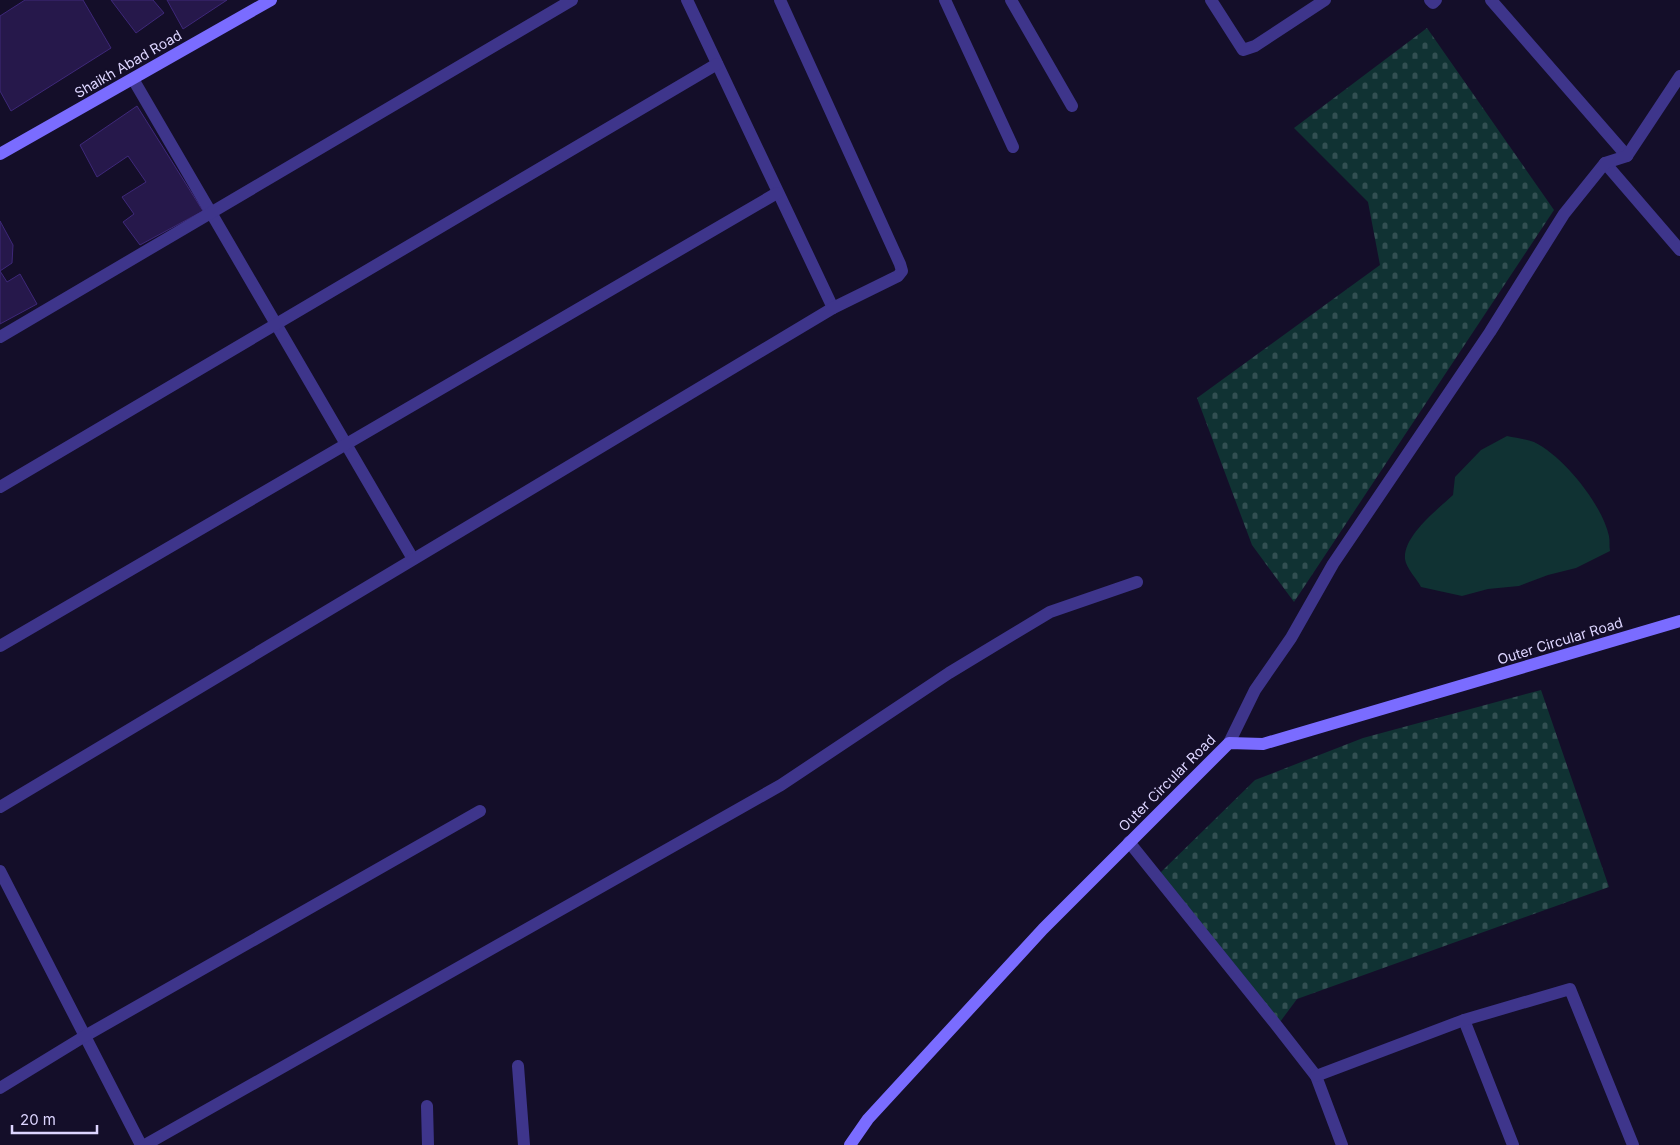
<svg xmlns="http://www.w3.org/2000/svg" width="1680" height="1145" viewBox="0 0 1680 1145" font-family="Inter,sans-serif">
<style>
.grass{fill:#103233}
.cemetery{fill:url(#cemetery-stones)}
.building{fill:#26184b;stroke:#3e2879}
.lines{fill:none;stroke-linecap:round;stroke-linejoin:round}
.lane{stroke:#3e358b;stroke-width:12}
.street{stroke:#3e358b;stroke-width:12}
.secondary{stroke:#7a6cff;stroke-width:12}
.labels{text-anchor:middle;stroke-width:4;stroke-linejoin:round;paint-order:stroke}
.street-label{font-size:14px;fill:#ddd5ff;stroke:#140e29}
</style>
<defs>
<pattern id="cemetery-stones" width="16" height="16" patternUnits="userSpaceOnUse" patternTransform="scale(1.25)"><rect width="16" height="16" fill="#103233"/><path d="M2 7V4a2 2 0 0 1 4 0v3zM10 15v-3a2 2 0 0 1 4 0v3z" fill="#324f52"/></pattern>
</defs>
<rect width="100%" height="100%" fill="#140e29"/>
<path class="grass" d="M1507 436C1516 438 1526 439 1534 442 1563 456 1602 504 1609 536 1610 541 1609 546 1610 551L1576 568 1548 575 1519 586 1488 589 1462 596 1421 587C1417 579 1406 568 1405 559 1403 536 1437 510 1453 495L1455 477 1481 450Z"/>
<g class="cemetery">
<polygon points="1427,28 1554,210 1294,602 1252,545 1197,398 1380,265 1368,202 1294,128"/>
<polygon points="1541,690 1609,887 1297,999 1277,1026 1160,873 1255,780 1363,738"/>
</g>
<g class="building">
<polygon points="25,0 83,0 111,48 11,111 0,91 0,16"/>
<polygon points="111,0 153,0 164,13 136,33"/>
<polygon points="167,0 227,0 183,29"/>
<polygon points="137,106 203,211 140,245 123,222 134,214 122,197 146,182 128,156 97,177 80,145"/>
<polygon points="0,221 13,245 12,263 0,271"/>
<polygon points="0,271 7,282 20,274 37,304 0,324"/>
</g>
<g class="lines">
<g class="lane">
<polyline points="1211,0 1243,50 1255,46 1325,0"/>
<polyline points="1491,0 1627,156"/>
</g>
<g class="street">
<polyline points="687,0 833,308"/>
<polyline points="945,0 1013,147"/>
<polyline points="1011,0 1072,106"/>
<polyline points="1430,0 1433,3 1436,0"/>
<polyline points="133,79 413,559"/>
<polyline points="1605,163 1680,250"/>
<polyline points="0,337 572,0"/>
<polyline points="0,487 717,64"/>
<polyline points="0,646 777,193"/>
<polyline points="1229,743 1255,690 1291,638 1333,564 1490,332 1564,214 1605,163 1627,156 1680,76"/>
<polyline points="0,807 833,308 898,276 902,271 900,264 780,0"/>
<polyline points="1129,842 1277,1026 1316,1076 1342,1145"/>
<polyline points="0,871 141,1145"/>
<polyline points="1464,1020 1513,1145"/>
<polyline points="518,1066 524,1145"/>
<polyline points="1316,1076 1464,1020 1570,989 1633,1145"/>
<polyline points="0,1088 85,1036 480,811"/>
<polyline points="427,1106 428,1145"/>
<polyline points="145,1145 781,785 949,673 1050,612 1137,582"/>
</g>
<g class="secondary">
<polyline points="0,154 271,0"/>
<polyline points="850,1145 868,1119 1043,929 1229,743 1263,744 1680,621"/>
</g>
</g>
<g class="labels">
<g class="street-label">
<text transform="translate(128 64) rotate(-30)" y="5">Shaikh Abad Road</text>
<text transform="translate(1560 641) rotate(-17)" y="5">Outer Circular Road</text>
<text transform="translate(1167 783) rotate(-45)" y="5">Outer Circular Road</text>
</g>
</g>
<path d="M12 1125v8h85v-8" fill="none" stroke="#ddd5ff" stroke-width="2.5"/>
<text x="20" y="1125" font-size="15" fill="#ddd5ff" stroke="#140e29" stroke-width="4" paint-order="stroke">20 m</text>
</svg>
